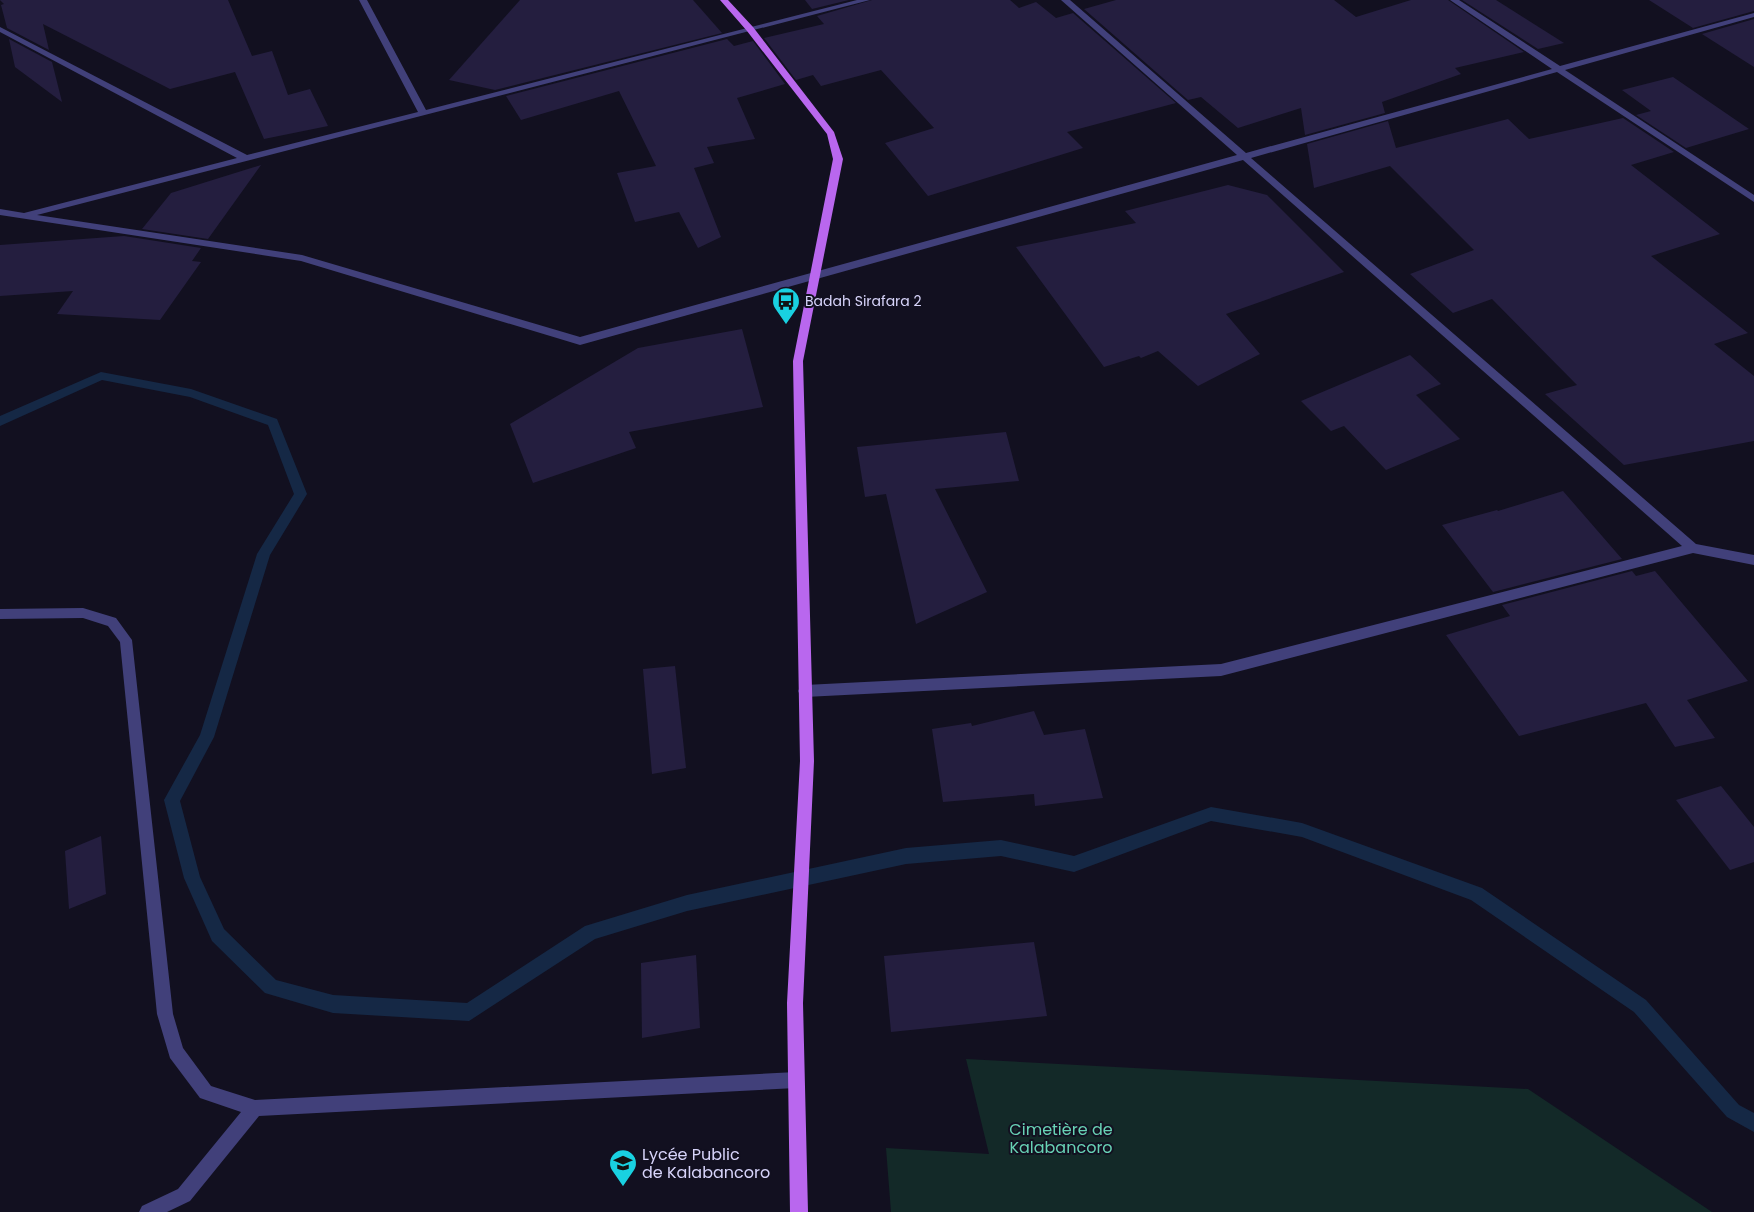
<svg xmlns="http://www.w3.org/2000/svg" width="1754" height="1212" viewBox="0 0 1754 1212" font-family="Poppins,sans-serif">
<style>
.green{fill:#132928}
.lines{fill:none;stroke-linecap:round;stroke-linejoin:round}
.stream{fill:#152845;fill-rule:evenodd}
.building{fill:#241e3f}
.minor{fill:#41407a;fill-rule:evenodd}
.major{fill:#b967ee;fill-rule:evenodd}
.labels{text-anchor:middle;stroke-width:4;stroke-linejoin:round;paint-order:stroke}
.poi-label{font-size:14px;fill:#d7d4fa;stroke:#121020;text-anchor:start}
.near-park-label{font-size:16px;fill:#68d2b5;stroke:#121020}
.near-poi-label{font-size:16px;fill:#d7d4fa;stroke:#121020;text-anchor:start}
</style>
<rect width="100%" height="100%" fill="#121020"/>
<polygon class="green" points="966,1059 1528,1089 1712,1212 891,1212 886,1148 989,1154"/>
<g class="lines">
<polygon class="stream" points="101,372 191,389 277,419 307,494 270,555 214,737 180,801 200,877 224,929 276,980 333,995 467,1003 585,926 687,895 906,848 1001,840 1074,856 1211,807 1302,823 1482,888 1646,1000 1739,1105 1754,1113 1754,1132 1727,1117 1634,1012 1471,900 1302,837 1211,821 1074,872 1001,856 906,864 687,911 595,939 469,1021 333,1013 265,993 212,941 184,878 164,800 200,735 257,554 294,494 268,425 190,397 102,380 0,426 0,416"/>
</g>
<g class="building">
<polygon points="0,0 228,0 252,56 272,51 288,95 310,89 328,126 264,139 235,72 170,89 43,24 49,50 7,28 1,5 4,4"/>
<polygon points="520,0 693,0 722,33 495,90 449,80"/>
<polygon points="805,0 849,0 812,9"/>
<polygon points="872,0 1010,0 1019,8 1036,2 1056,18 1073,13 1176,103 1067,132 1083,148 928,196 885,143 934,128 881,70 821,86 813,75 796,80 764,38 824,24 817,16"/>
<polygon points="1116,0 1334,0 1356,17 1411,0 1448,0 1524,52 1455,68 1461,74 1382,102 1385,113 1305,135 1301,108 1238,128 1201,97 1188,100 1084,9"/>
<polygon points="1462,0 1496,0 1564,43 1538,49"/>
<polygon points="1649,0 1754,0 1754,11 1693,28"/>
<polygon points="1754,19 1754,67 1702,34"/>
<polygon points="9,39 52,62 62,102 15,67"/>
<polygon points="727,39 734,46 753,41 785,84 737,98 755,139 707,147 714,163 694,168 721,237 698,248 679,212 635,222 617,173 656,166 619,91 521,120 506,96"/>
<polygon points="1673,77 1749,129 1686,148 1636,115 1651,111 1622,90"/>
<polygon points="1623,118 1674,152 1631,165 1720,234 1651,256 1748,333 1714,344 1754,376 1754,441 1624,465 1545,394 1577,385 1492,299 1453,313 1410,274 1474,250 1390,166 1314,188 1307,144 1388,121 1396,148 1508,119 1529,139"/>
<polygon points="261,165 208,239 142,229 171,193"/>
<polygon points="1228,185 1267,195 1344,272 1226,314 1260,354 1198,386 1158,351 1141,358 1139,356 1104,367 1016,247 1136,223 1125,211"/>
<polygon points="124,236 201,248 192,261 201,262 160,320 57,314 73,291 0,296 0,245"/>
<polygon points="742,329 763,407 629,432 636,448 533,483 510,424 638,348"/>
<polygon points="1410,355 1441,384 1416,395 1460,439 1386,470 1344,426 1331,431 1301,401"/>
<polygon points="1006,432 1019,481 935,489 987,592 916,624 886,494 865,497 857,447"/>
<polygon points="1563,491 1622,559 1493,592 1442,525 1497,510 1498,511"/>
<polygon points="1632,571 1636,576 1655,571 1748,681 1687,700 1715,738 1675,747 1646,703 1519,736 1446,635 1510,616 1502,605"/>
<polygon points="675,666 686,768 652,774 643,669"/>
<polygon points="1034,711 1044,735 1085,729 1103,798 1035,806 1034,794 943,802 932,729 971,723 972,726"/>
<polygon points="1721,786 1754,827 1754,862 1730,870 1676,800"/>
<polygon points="101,836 106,894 69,909 65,851"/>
<polygon points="1034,942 1047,1016 891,1032 884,956"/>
<polygon points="696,955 700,1028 642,1038 641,963"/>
</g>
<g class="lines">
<g class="minor">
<polygon points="359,0 367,0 426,110 857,0 870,0 37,215 302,255 580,337 1237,155 1061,0 1070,0 1246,153 1552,69 1450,0 1459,0 1560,66 1754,13 1754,17 1565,70 1754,195 1754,202 1557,72 1251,158 1696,544 1754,555 1754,565 1693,553 1221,676 805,697 800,695 798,691 800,687 805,685 1221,664 1682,546 1243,160 580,345 301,261 0,215 0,209 24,213 237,158 0,32 0,27 247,155 418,112"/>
<polygon points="83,608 116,618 132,640 173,1014 183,1048 211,1086 255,1100 796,1072 802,1074 804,1080 802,1086 796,1088 259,1116 190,1201 167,1212 139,1212 142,1206 178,1189 241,1112 200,1098 170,1058 157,1014 120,642 108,626 83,618 0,619 0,609"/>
</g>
<polygon class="major" points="720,0 728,0 753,27 834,132 843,159 803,361 814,761 803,1003 808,1212 790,1212 787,1003 800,761 793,361 833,159 827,134 747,31"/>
</g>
<defs>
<g id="bus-pin" transform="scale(1.4375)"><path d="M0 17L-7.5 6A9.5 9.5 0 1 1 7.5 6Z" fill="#19d1e1" stroke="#121020"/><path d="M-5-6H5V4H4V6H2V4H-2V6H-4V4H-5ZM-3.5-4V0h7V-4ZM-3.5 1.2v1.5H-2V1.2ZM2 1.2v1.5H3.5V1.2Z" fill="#111"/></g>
<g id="school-pin" transform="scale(1.4375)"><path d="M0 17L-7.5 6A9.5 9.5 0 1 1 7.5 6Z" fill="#19d1e1" stroke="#121020"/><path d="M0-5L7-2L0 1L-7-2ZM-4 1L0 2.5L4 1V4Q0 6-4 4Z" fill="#111"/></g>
</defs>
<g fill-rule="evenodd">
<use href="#bus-pin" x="786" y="301"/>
<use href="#school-pin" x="623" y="1163"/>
</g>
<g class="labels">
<g class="poi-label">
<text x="805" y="306">Badah Sirafara 2</text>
</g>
<g class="near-park-label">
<text x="1061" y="1135">Cimetière de<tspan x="1061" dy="18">Kalabancoro</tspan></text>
</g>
<g class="near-poi-label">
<text x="642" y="1160">Lycée Public<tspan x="642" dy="18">de Kalabancoro</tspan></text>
</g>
</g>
</svg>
